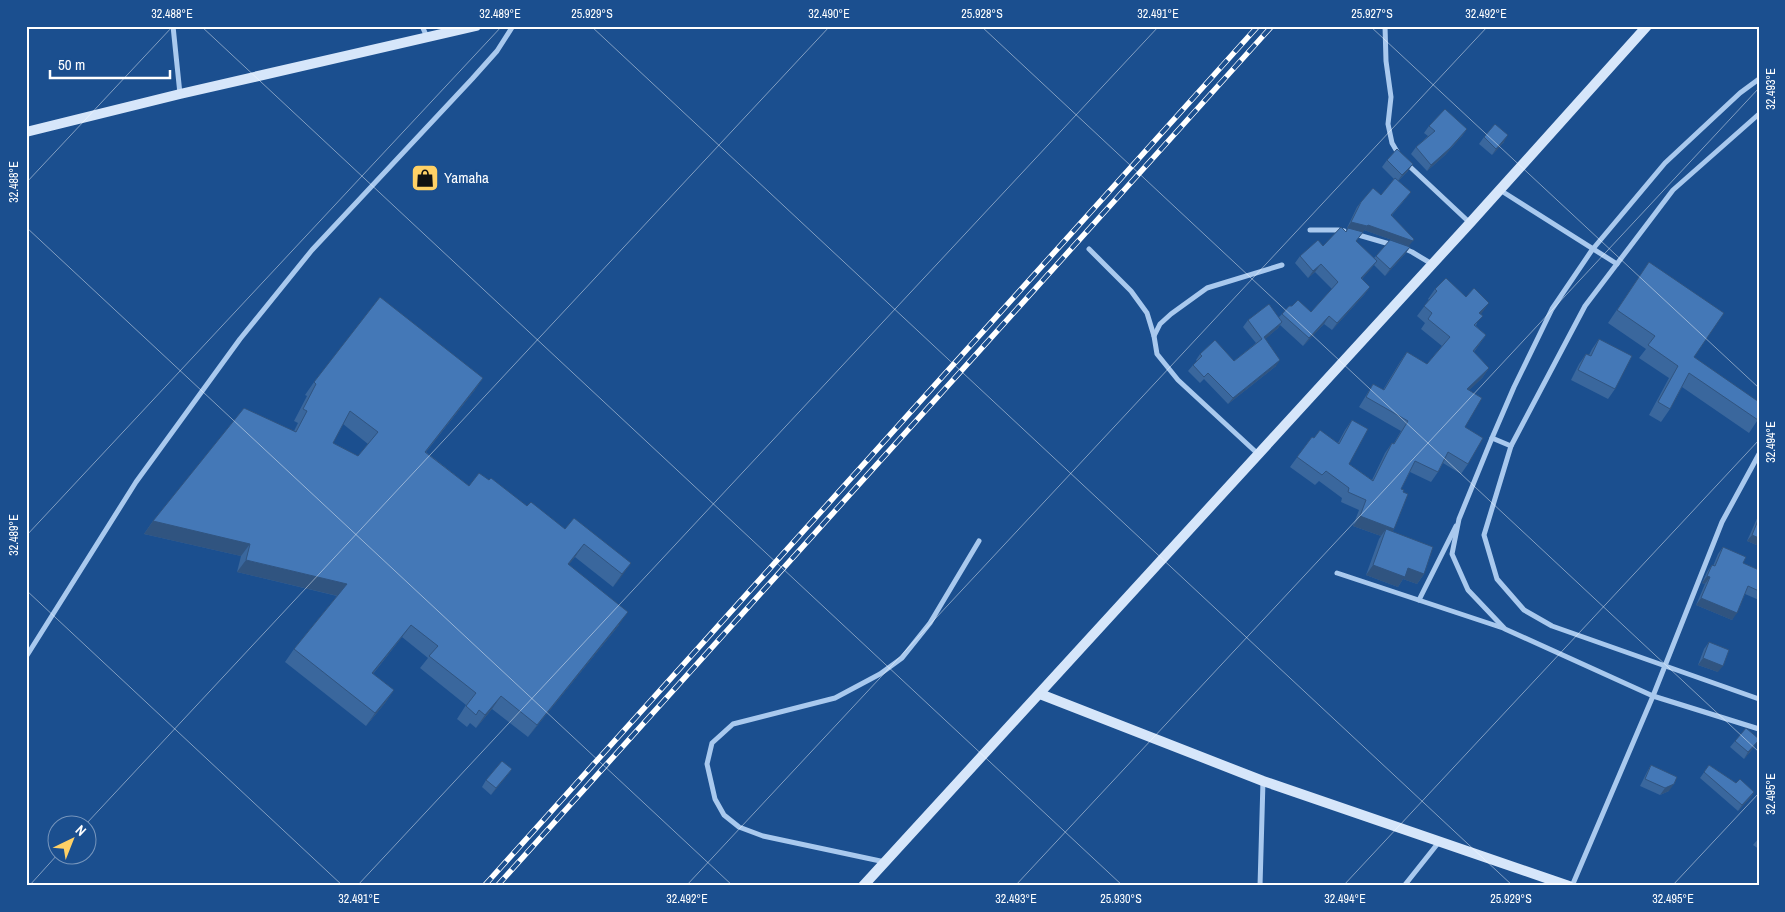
<svg xmlns="http://www.w3.org/2000/svg" width="1785" height="912" viewBox="0 0 1785 912" font-family="'Archivo Narrow',sans-serif">
<style>
.lines{fill:none;stroke-linecap:round;stroke-linejoin:round}
.street{stroke:#a9c9ee;stroke-width:5}
.secondary{stroke:#d6e6fa;stroke-width:10}
.rail-casing{stroke:#fff;stroke-width:5.5}
.rail{stroke:#1b4f8f;stroke-width:4;stroke-dasharray:11;stroke-linecap:butt}
.wall{fill:#3a679d;fill-rule:evenodd}
.shaded-wall{fill:#305480}
.building{fill:#4478b7;stroke:#305480;fill-rule:evenodd}
.ticks{fill:none;stroke:#fff;stroke-width:1;stroke-opacity:0.45}
.labels{text-anchor:middle;stroke-width:4.5;stroke-linejoin:round;paint-order:stroke}
.poi-label{font-size:15px;fill:#fff;stroke:#1b4f8f;text-anchor:start}
.neatline{fill:none;stroke:#fff;stroke-width:2}
.ticks-label{font-size:12px;text-anchor:middle;fill:#fff}
</style>
<rect width="100%" height="100%" fill="#1b4f8f"/>
<g class="lines">
<g class="street">
<polyline points="173,26 180,94"/>
<polyline points="422,26 427,37"/>
<polyline points="1385,26 1386,61 1391,97 1388,124 1392,143 1399,155"/>
<polyline points="1759,79 1740,93 1665,163 1592,250 1552,309 1514,387 1492,438 1459,519 1452,554 1468,590 1505,629 1653,696 1759,729"/>
<polyline points="1759,114 1673,190 1585,306 1511,446 1484,535 1497,579 1524,610 1552,626 1759,699"/>
<polyline points="1406,163 1470,223"/>
<polyline points="1500,190 1617,264"/>
<polyline points="1310,230 1338,230 1344,231"/>
<polyline points="1355,234 1393,245"/>
<polyline points="1403,248 1412,252 1432,264"/>
<polyline points="1089,249 1131,291 1147,313 1154,336"/>
<polyline points="1492,438 1511,446"/>
<polyline points="1258,454 1178,380 1157,354 1154,336 1160,324 1171,314 1207,288 1282,265"/>
<polyline points="1337,573 1503,628"/>
<polyline points="1419,600 1456,526"/>
<polyline points="26,657 136,482 240,339 312,250 472,79 497,51 513,26"/>
<polyline points="885,862 763,836 739,827 724,815 715,799 707,764 712,743 733,724 835,698 880,674 902,658 930,623 979,541"/>
<polyline points="1260,886 1263,781"/>
<polyline points="1404,886 1439,842"/>
<polyline points="1572,886 1653,696 1722,522 1759,454"/>
</g>
<g class="secondary">
<polyline points="26,132 180,94 476,26"/>
<polyline points="1040,694 1263,781 1569,886"/>
<polyline points="863,886 1470,223 1647,26"/>
</g>
<g class="rail-casing">
<g id="rail">
<polyline points="484,886 1258,26"/>
<polyline points="497,886 1272,26"/>
</g>
</g>
<use href="#rail" class="rail"/>
</g>
<g class="wall">
<polygon points="1429,126 1467,129 1462,136 1445,155 1427,171 1411,154 1416,147 1428,136 1424,133"/>
<polygon points="1484,137 1504,142 1492,155 1479,144"/>
<polygon points="1387,160 1408,171 1398,181 1407,197 1392,215 1409,246 1364,230 1363,232 1347,228 1357,207 1361,202 1381,195 1394,179 1382,167"/>
<polygon points="1348,228 1356,241 1374,258 1376,256 1410,247 1405,254 1385,276 1374,265 1362,279 1370,287 1364,295 1332,330 1324,324 1303,346 1280,325 1278,328 1265,339 1276,366 1228,404 1204,379 1200,383 1188,371 1193,365 1197,361 1196,360 1200,354 1234,361 1256,343 1243,327 1248,320 1279,317 1282,314 1311,312 1332,289 1315,272 1308,278 1295,263 1300,256 1323,246 1346,232"/>
<polygon points="1649,262 1694,357 1759,418 1749,433 1682,387 1670,409 1661,422 1649,415 1669,378 1639,358 1646,349 1608,323"/>
<polygon points="1435,289 1480,314 1476,326 1486,335 1474,352 1489,368 1482,378 1469,390 1465,427 1468,464 1461,474 1443,463 1438,472 1431,482 1410,472 1401,489 1403,492 1394,529 1392,532 1424,574 1417,584 1403,579 1398,587 1366,575 1379,539 1381,536 1353,526 1359,510 1341,502 1342,498 1319,481 1315,485 1290,467 1312,437 1314,438 1338,443 1345,430 1352,420 1349,464 1372,480 1385,453 1392,443 1394,443 1401,431 1359,407 1373,384 1383,390 1400,362 1407,352 1427,364 1442,346 1421,329 1425,323 1417,316 1429,300 1428,299"/>
<polygon points="1599,339 1615,389 1608,399 1571,380 1579,364 1586,354 1589,355 1592,349"/>
<path d="M483 378 474 391 426 452 469 486 489 480 527 506 565 529 631 563 613 587 575 557 568 565 619 625 528 737 492 709 476 728 470 723 467 727 457 719 466 705 420 668 428 658 402 637 373 674 394 690 385 703 366 726 285 662 294 649 337 596 237 572 241 556 144 534 153 521 294 431 298 423 294 421 307 396 305 395 314 382ZM343 424 368 444 358 456 333 443Z"/>
<polygon points="1759,514 1759,546 1747,541"/>
<polygon points="1723,547 1743,563 1759,570 1759,600 1745,594 1732,620 1696,605 1705,584 1702,583 1707,572 1712,565 1713,566 1718,554"/>
<polygon points="1709,642 1718,672 1698,665 1704,649"/>
<polygon points="1735,741 1755,746 1744,759 1730,747"/>
<polygon points="1651,765 1669,791 1660,795 1640,786 1647,772"/>
<polygon points="1709,765 1736,783 1754,792 1750,798 1738,811 1700,778"/>
<polygon points="512,769 491,795 482,787 486,780"/>
<polygon points="1759,838 1759,849 1753,845"/>
</g>
<g class="shaded-wall">
<polygon points="1467,129 1462,136 1445,155 1427,171 1431,165"/>
<polygon points="1508,135 1504,142 1492,155 1496,149"/>
<polygon points="1413,164 1408,171 1397,182 1402,175"/>
<polygon points="1351,222 1367,226 1363,232 1347,228"/>
<polygon points="1368,225 1414,239 1409,246 1364,230"/>
<polygon points="1410,247 1405,254 1385,276 1390,269"/>
<polygon points="1377,261 1371,269 1355,286 1361,278"/>
<polygon points="1321,264 1315,272 1308,278 1313,271"/>
<polygon points="1370,287 1364,295 1332,330 1337,323"/>
<polygon points="1489,303 1482,313 1472,323 1479,313"/>
<polygon points="1329,316 1324,324 1303,346 1309,338"/>
<polygon points="1282,322 1278,328 1260,344 1264,337"/>
<polygon points="1486,335 1479,345 1466,361 1473,351"/>
<polygon points="1280,360 1276,366 1228,404 1233,398"/>
<polygon points="1489,368 1482,378 1460,399 1467,389"/>
<polygon points="483,378 474,391 416,464 425,452"/>
<polygon points="1360,516 1394,529 1387,539 1386,529 1381,536 1353,526"/>
<polygon points="153,521 250,544 241,556 144,534"/>
<polygon points="1752,535 1759,538 1759,546 1747,541"/>
<polygon points="584,544 575,557 559,577 568,564"/>
<polygon points="246,560 347,584 338,596 237,572"/>
<polygon points="631,563 622,576 613,587 622,574"/>
<polygon points="1373,565 1408,568 1424,574 1417,584 1403,579 1398,587 1366,575"/>
<polygon points="1707,576 1710,577 1705,584 1702,583"/>
<polygon points="1701,598 1737,613 1732,620 1696,605"/>
<polygon points="628,612 619,625 528,737 537,725"/>
<polygon points="411,625 402,637 363,686 372,673"/>
<polygon points="1703,658 1723,666 1718,672 1698,665"/>
<polygon points="394,690 385,703 366,726 375,713"/>
<polygon points="501,696 492,709 476,728 485,715"/>
<polygon points="1759,740 1755,746 1744,759 1748,752"/>
<polygon points="512,769 507,776 491,795 496,788"/>
<polygon points="1674,784 1669,791 1660,795 1665,788"/>
<polygon points="1754,792 1750,798 1738,811 1742,805"/>
</g>
<g class="building">
<polygon points="1445,109 1467,129 1450,148 1431,165 1416,147 1435,131 1429,126"/>
<polygon points="1495,124 1508,135 1496,149 1484,137"/>
<polygon points="1397,149 1413,164 1402,175 1387,160"/>
<polygon points="1395,178 1411,192 1391,215 1414,239 1413,241 1368,225 1367,226 1351,222 1361,202 1373,188 1381,195"/>
<polygon points="1341,227 1346,232 1348,228 1363,232 1356,241 1377,261 1361,278 1370,287 1337,323 1329,316 1309,338 1282,314 1289,306 1292,306 1298,300 1311,312 1338,282 1321,264 1313,271 1300,256 1318,240 1323,246"/>
<polygon points="1390,240 1410,247 1390,269 1376,256"/>
<polygon points="1649,262 1724,313 1694,357 1759,402 1759,418 1758,420 1689,373 1670,409 1658,402 1678,366 1648,345 1655,336 1617,310"/>
<polygon points="1446,278 1466,297 1474,288 1489,303 1479,313 1483,316 1474,325 1486,335 1473,351 1489,368 1467,389 1482,398 1465,427 1483,438 1468,464 1448,452 1438,472 1415,461 1401,489 1404,490 1403,492 1408,494 1394,529 1360,516 1366,500 1348,492 1349,488 1326,471 1322,475 1297,457 1312,437 1314,438 1320,430 1339,444 1352,420 1368,429 1349,464 1373,481 1392,443 1394,444 1408,421 1366,397 1373,384 1384,390 1407,352 1427,364 1450,337 1428,319 1432,313 1424,306 1437,291 1435,289"/>
<path d="M380 297 483 378 425 452 469 486 479 473 489 480 491 478 527 506 531 502 565 529 574 518 631 563 622 574 584 544 568 564 628 612 537 725 501 696 485 715 479 710 476 715 466 706 476 693 429 656 438 646 411 625 372 673 394 690 375 713 294 649 347 584 246 560 250 544 153 521 244 408 296 432 307 411 303 409 316 384 314 382ZM350 411 378 432 358 456 333 443Z"/>
<polygon points="1269,304 1282,322 1264,337 1280,360 1233,398 1208,373 1204,377 1193,365 1202,356 1200,354 1215,340 1234,361 1262,339 1248,320"/>
<polygon points="1599,339 1632,356 1615,389 1578,370 1586,354 1591,356"/>
<polygon points="1759,518 1759,538 1752,535"/>
<polygon points="1386,529 1433,547 1424,574 1408,568 1405,577 1373,565"/>
<polygon points="1723,547 1746,557 1743,563 1759,570 1759,591 1748,586 1737,613 1701,598 1710,577 1707,576 1712,565 1715,566"/>
<polygon points="1709,642 1729,650 1723,666 1703,658"/>
<polygon points="1746,728 1759,739 1759,740 1748,752 1735,741"/>
<polygon points="502,761 512,769 496,788 486,780"/>
<polygon points="1651,765 1677,777 1674,784 1665,788 1645,779"/>
<polygon points="1709,765 1736,783 1740,779 1754,792 1742,805 1704,772"/>
</g>
<path class="ticks" d="M201 26 1123 886M591 26 1513 886M981 26 1759 752M1370 26 1759 388M26 183 173 26M26 227 733 886M26 536 502 26M26 590 343 886M86 824 830 26M29 886 58 854M357 886 1159 26M686 886 1488 26M1015 886 1759 88M1343 886 1759 440M1672 886 1759 793"/>
<defs>
<g id="shop-square" transform="scale(1.4375)"><rect x="-9" y="-9" width="18" height="18" rx="4" fill="#ffd166" stroke="#1b4f8f"/><path d="M-5-2.5h2.3a2.7 3.5 0 0 1 5.4 0H5L5.5 6h-11ZM-1.5-2.5h3a1.5 2.3 0 0 0-3 0Z" fill="#111"/></g>
</defs>
<g fill-rule="evenodd">
<use href="#shop-square" x="425" y="178"/>
</g>
<g class="labels">
<g class="poi-label">
<text x="444" y="183">Yamaha</text>
</g>
</g>
<rect width="1785" height="912" fill="none" stroke="#1b4f8f" stroke-width="55"/>
<g transform="translate(72 840) rotate(43)"><circle r="24" fill="#1b4f8f" stroke="#7695bc"/>
<path d="M0-4L9 19L0 12L-9 19Z" fill="#ffd166"/>
<text y="-8" font-size="14" font-weight="bold" text-anchor="middle" fill="#ffffff">N</text>
</g>
<path d="M50 70v8h120v-8" fill="none" stroke="#ffffff" stroke-width="2.5"/>
<text x="58" y="70" font-size="15" fill="#ffffff" stroke="#1b4f8f" stroke-width="4" paint-order="stroke">50 m</text>
<rect x="28" y="28" width="1730" height="856" class="neatline"/>
<g class="ticks-label">
<text x="172" y="18">32.488°E</text>
<text x="500" y="18">32.489°E</text>
<text x="592" y="18">25.929°S</text>
<text x="829" y="18">32.490°E</text>
<text x="982" y="18">25.928°S</text>
<text x="1158" y="18">32.491°E</text>
<text x="1372" y="18">25.927°S</text>
<text x="1486" y="18">32.492°E</text>
<text transform="translate(1771 89) rotate(-90)" y="4">32.493°E</text>
<text transform="translate(14 182) rotate(-90)" y="4">32.488°E</text>
<text transform="translate(1771 442) rotate(-90)" y="4">32.494°E</text>
<text transform="translate(14 535) rotate(-90)" y="4">32.489°E</text>
<text transform="translate(1771 794) rotate(-90)" y="4">32.495°E</text>
<text x="359" y="903">32.491°E</text>
<text x="687" y="903">32.492°E</text>
<text x="1016" y="903">32.493°E</text>
<text x="1121" y="903">25.930°S</text>
<text x="1345" y="903">32.494°E</text>
<text x="1511" y="903">25.929°S</text>
<text x="1673" y="903">32.495°E</text>
</g>
</svg>
